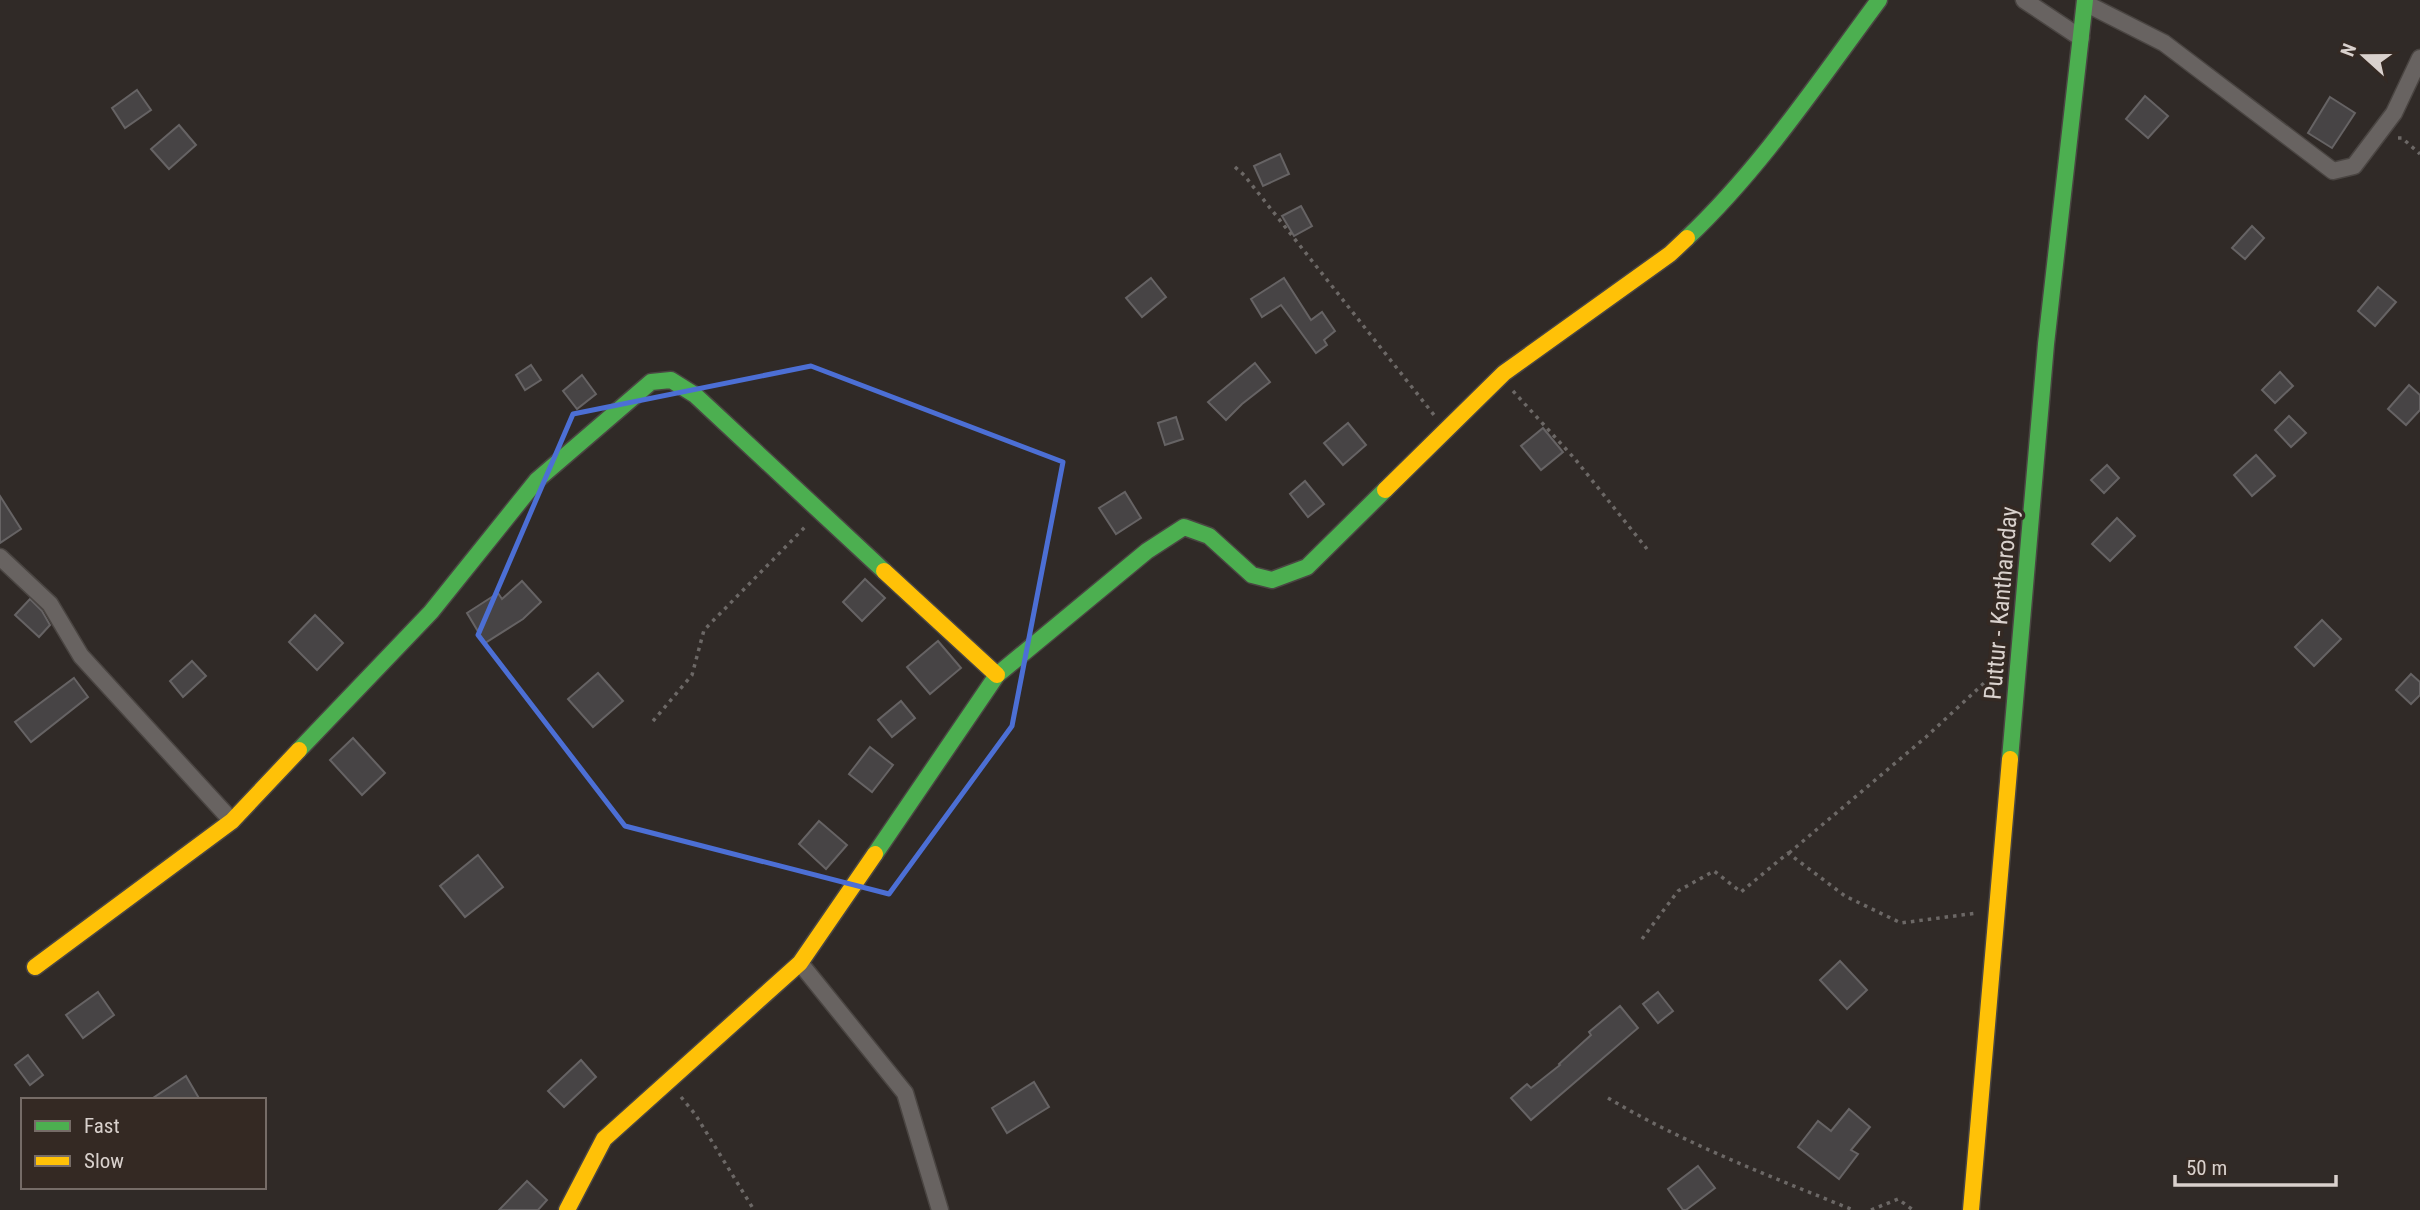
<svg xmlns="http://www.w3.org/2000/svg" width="2420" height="1210" viewBox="0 0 2420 1210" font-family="'Roboto Condensed',sans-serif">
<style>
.building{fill:#474445;stroke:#666364;stroke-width:2}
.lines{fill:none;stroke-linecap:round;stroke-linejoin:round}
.street-casing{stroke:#4a4542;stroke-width:19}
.fast-casing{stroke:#4a4542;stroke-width:19}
.slow-casing{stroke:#4a4542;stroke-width:19}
.path{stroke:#6c6866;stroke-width:3.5;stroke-dasharray:3.5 5;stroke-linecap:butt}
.street{stroke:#686361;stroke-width:16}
.fast{stroke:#4caf50;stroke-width:16}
.slow{stroke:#ffc107;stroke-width:16}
.marked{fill:none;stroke:#4c6fd5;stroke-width:5;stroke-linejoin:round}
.labels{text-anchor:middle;stroke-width:7;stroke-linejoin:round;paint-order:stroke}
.street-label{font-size:24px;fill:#d9d1cd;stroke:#342923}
</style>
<rect width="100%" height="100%" fill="#302a27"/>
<g class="building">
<polygon points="137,90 151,110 125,128 112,108"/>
<polygon points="2145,96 2168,116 2148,138 2126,119"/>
<polygon points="2330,97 2355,113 2332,148 2308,133"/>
<polygon points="179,125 196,145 169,169 151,149"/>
<polygon points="1280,154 1289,174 1263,186 1254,166"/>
<polygon points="1301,206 1312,226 1294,236 1282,216"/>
<polygon points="2252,226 2264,238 2245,259 2232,248"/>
<polygon points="1151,278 1166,297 1142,317 1126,298"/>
<polygon points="1284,278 1311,320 1322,312 1335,331 1324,340 1327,345 1316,353 1281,305 1262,317 1251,299"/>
<polygon points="2378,287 2396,302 2375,326 2358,311"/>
<polygon points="1255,363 1270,382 1242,404 1226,420 1208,402"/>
<polygon points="531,365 541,380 525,390 516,375"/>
<polygon points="2280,372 2293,386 2275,403 2262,390"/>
<polygon points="582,375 596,394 577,409 563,391"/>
<polygon points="2409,385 2420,395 2420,410 2406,425 2388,409"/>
<polygon points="2289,416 2306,433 2291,447 2275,430"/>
<polygon points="1176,417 1183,439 1165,445 1158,423"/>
<polygon points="1348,423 1366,445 1343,465 1324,443"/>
<polygon points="1543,428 1563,452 1541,470 1521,446"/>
<polygon points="2256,455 2275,476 2252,496 2234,475"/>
<polygon points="2107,465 2119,478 2104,493 2091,480"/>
<polygon points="1305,481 1324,504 1308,517 1290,494"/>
<polygon points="1125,492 1141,518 1116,534 1099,508"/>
<polygon points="0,496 21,529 0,543"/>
<polygon points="2117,518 2135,536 2110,561 2092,544"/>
<polygon points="865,579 885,598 862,621 843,602"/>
<polygon points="522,581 541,602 523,619 485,643 467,613 498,593 502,599"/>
<polygon points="30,599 42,611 50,625 39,637 15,615"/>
<polygon points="315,615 343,643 317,670 289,642"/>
<polygon points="2322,620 2341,639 2314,666 2295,647"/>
<polygon points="938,641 961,668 930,694 907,667"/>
<polygon points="192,661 206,676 183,697 170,681"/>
<polygon points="598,673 623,701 593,727 568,699"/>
<polygon points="2411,674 2420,682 2420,695 2411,704 2396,690"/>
<polygon points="74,678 88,697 31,742 15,722"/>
<polygon points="901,701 915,718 892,737 878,720"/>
<polygon points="353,738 385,773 362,795 330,760"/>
<polygon points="870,747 893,765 872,792 849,774"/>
<polygon points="819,821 847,845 826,869 799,844"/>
<polygon points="478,855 503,887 465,917 440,886"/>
<polygon points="1840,961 1867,990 1847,1009 1820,980"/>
<polygon points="98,992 114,1015 83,1038 66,1015"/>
<polygon points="1658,992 1673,1011 1658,1023 1643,1004"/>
<polygon points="1620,1006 1638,1028 1531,1120 1511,1098 1527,1084 1531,1088 1560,1065 1559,1064 1591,1035 1589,1032"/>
<polygon points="28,1055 43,1075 30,1085 15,1065"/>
<polygon points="581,1060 596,1077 564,1107 548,1091"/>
<polygon points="186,1076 200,1100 150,1100"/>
<polygon points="1034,1082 1049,1107 1007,1133 992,1108"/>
<polygon points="1849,1109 1870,1127 1851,1150 1858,1154 1839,1179 1798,1147 1818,1121 1831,1131"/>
<polygon points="1698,1166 1715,1188 1686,1210 1683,1210 1668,1189"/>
<polygon points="527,1181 547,1200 538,1210 499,1210"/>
</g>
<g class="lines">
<g class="street-casing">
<g id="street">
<polyline points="2024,0 2081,38"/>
<polyline points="2085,3 2164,43 2333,171 2354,166 2394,113 2420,58"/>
<polyline points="0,557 50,604 81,656 232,821"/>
<polyline points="800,963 905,1093 940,1210"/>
</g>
</g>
<g class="fast-casing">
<g id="fast">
<path d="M1687 238C1761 168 1818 82 1879 0"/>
<polyline points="299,750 431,612 537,480 651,382 671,380 695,395 884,571"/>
<polyline points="2010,759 2046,344 2085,0"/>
<polyline points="875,854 997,675 1147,551 1184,527 1209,536 1252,575 1272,580 1307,567 1385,490"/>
</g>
</g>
<g class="slow-casing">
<g id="slow">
<polyline points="1385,490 1504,373 1670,254 1687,238"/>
<polyline points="884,571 997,675"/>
<polyline points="35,967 232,821 299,750"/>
<polyline points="567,1210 604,1139 800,963 875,854"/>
<polyline points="1971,1210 2010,759"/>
</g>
</g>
<g class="path">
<polyline points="2398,138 2402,138 2420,154"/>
<polyline points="1235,167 1244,175 1434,415"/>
<polyline points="1513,391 1575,459 1647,549"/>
<polyline points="653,721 692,675 704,630 807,525"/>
<polyline points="1789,853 1926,737 1997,671"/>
<polyline points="1642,939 1678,891 1714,871 1741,892 1788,853 1845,896 1901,923 1977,913"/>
<polyline points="681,1097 695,1114 754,1210"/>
<path d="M1608 1098C1685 1144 1770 1176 1853 1210"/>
<polyline points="1871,1210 1898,1199 1913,1210"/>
</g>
<use href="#street" class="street"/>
<use href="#fast" class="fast"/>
<use href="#slow" class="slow"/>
</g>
<path class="marked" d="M811 366 1063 462 1012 726 889 894 625 826 478 635 573 414Z"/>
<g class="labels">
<g class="street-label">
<text transform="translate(2001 603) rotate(-85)" y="8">Puttur - Kantharoday</text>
</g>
</g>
<rect x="21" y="1098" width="245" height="91" fill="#342923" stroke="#766c67" stroke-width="2"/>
<rect x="35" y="1121" width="35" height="10" fill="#4caf50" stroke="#766c67" stroke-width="2"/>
<text x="84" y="1133" font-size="21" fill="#d9d1cd">Fast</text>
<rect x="35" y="1156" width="35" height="10" fill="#ffc107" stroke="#766c67" stroke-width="2"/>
<text x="84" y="1168" font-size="21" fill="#d9d1cd">Slow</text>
<g transform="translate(2364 56) rotate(291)" stroke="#342923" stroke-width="5" paint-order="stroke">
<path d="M0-5L12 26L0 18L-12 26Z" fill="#d9d1cd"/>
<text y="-10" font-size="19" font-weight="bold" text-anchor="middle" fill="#d9d1cd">N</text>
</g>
<path d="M2175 1175v10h161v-10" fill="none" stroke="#d9d1cd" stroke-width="3.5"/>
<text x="2186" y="1175" font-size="21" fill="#d9d1cd" stroke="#342923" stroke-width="5" paint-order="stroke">50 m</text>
</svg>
